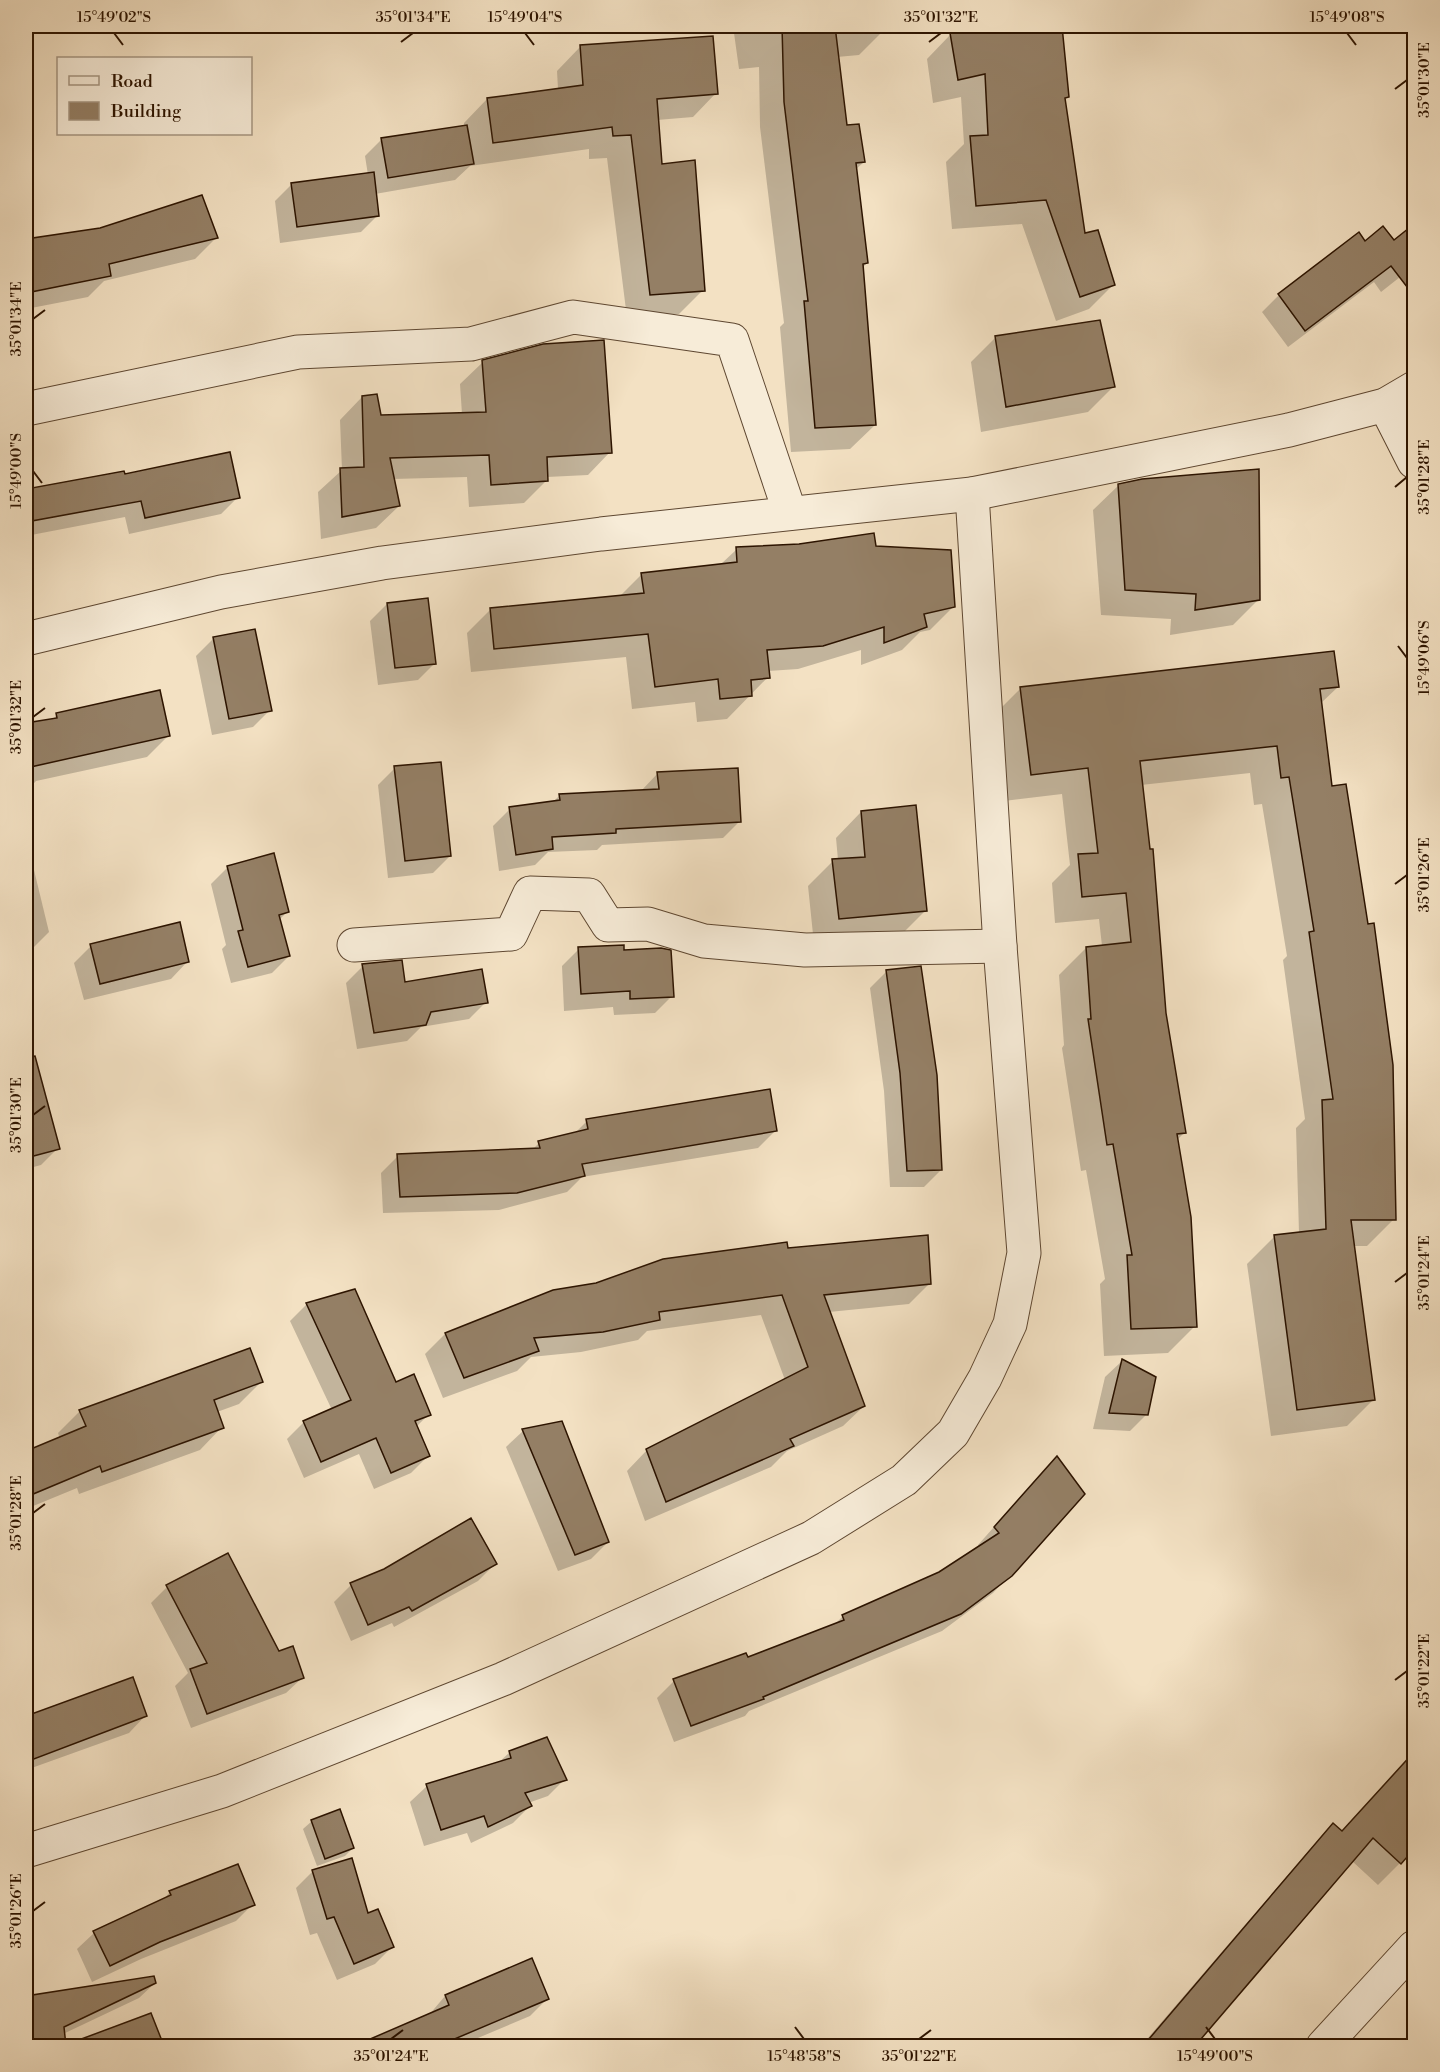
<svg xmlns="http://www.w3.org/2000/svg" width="1440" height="2072" viewBox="0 0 1440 2072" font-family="'Libre Bodoni',serif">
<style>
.shadow{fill:#0003}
.building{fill:#947f65;stroke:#2d1400;stroke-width:1.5}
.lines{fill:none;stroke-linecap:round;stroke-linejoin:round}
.minor-casing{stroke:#5e4731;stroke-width:35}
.minor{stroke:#f7ecd8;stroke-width:33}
.ticks{fill:none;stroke:#2d1400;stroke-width:2}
.neatline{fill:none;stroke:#2d1400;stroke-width:2}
.ticks-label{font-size:15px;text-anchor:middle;fill:#2d1400}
</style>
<rect width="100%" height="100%" fill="#f3e1c3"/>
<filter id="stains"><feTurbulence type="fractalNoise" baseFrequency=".00333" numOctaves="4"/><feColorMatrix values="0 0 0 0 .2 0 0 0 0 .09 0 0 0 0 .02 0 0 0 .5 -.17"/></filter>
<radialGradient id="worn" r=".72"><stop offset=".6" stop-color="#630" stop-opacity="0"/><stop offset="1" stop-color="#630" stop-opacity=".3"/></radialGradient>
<g class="shadow">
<polygon points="733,26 883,26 884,30 859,55 837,57 845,127 864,162 855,170 867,263 862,268 875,425 850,449 791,452 780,327 784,323 760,127 759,67 739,69"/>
<polygon points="952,26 1061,26 1067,97 1064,100 1084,235 1113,285 1089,309 1056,321 1022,224 952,229 946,162 964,144 961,97 933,103 927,59 951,34"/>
<polygon points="580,47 716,93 693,117 657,120 661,166 703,290 679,314 627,318 607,158 589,159 589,149 470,166 455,180 375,194 378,215 361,232 280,243 275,201 292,184 368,175 365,156 382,139 464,127 464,123 487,99 558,89 557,71"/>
<polygon points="1414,226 1414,266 1381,292 1374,282 1288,347 1262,312 1279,295 1365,243 1394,243"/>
<polygon points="100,229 216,238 195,259 104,281 88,297 26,309 26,241"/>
<polygon points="996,337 1113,387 1088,412 981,432 971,362"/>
<polygon points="483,362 610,452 588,475 547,477 547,480 524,503 469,507 467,477 393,479 399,506 376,528 321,539 318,492 342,470 340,420 362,397 380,417 462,414 460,384"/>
<polygon points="123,472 124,476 238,497 221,514 129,534 125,517 26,536 26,490"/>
<polygon points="1119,485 1259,599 1233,625 1170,635 1171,619 1101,615 1093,510"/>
<polygon points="875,547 954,606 930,630 920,632 902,650 861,665 861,650 798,669 768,671 768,677 727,719 697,722 695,702 632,709 626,657 471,672 467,633 490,610 619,597 642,574 720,565 737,549"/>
<polygon points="387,604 435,663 418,680 378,685 370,621"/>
<polygon points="213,639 270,710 253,727 212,735 196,656"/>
<polygon points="1338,687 1320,704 1394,1219 1367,1246 1353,1246 1374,1399 1347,1426 1271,1436 1247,1264 1274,1237 1299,1233 1296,1128 1305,1119 1283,960 1287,956 1262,804 1254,805 1250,773 1141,785 1165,1013 1184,1133 1177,1140 1195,1326 1168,1353 1104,1356 1100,1284 1105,1279 1086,1170 1081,1171 1062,1048 1064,1045 1059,975 1086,948 1102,946 1099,919 1055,923 1052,883 1070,865 1062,794 1004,801 994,715 1021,688"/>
<polygon points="57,715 169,735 147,757 36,781 26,792 26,724 52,720"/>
<polygon points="395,768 450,856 433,873 388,878 378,785"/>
<polygon points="658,773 740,821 723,838 602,845 597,850 548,852 535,865 499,871 493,826 510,809 552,803 560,795 641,791"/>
<polygon points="861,812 926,910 900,936 814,944 808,886 833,861 838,860 836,838"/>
<polygon points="228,867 288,911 279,920 289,956 272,973 231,983 222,949 226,945 211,884"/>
<polygon points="34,870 49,932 32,949 26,950 26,873"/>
<polygon points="91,946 187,962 171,979 84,1000 74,963"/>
<polygon points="579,949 623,951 672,996 655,1013 614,1015 613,1007 564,1011 562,966"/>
<polygon points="363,966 404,984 486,1002 469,1019 421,1027 407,1041 357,1049 346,983"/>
<polygon points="887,971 941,1170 924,1187 890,1187 884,1091 870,988"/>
<polygon points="42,1087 58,1148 41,1165 26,1169 26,1091"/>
<polygon points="587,1121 775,1131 758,1148 582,1177 567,1192 499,1210 383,1213 381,1173 398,1156 532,1150 539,1143 574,1134"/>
<polygon points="787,1250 930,1283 909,1304 829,1312 864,1406 843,1426 787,1451 771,1467 645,1521 627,1471 647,1450 785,1380 761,1315 647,1331 638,1340 581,1352 531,1357 517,1371 443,1398 425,1354 445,1334"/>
<polygon points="307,1304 429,1414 416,1427 428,1456 411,1473 374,1489 359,1454 304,1478 287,1439 304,1422 332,1410 290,1321"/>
<polygon points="1122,1361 1147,1414 1130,1431 1093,1429 1105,1377"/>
<polygon points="261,1382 239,1404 217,1412 222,1427 200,1450 79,1494 77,1488 26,1509 26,1453 60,1439 58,1433 80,1411"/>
<polygon points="561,1423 608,1542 591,1559 558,1571 506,1447 523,1431"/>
<polygon points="1040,1475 1010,1575 993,1593 942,1631 749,1711 745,1716 674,1742 657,1698 674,1681 747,1659 834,1625 843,1616 940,1573 980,1547 978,1545"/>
<polygon points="495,1564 478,1581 394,1627 392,1623 351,1641 334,1602 351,1585"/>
<polygon points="167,1587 278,1653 302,1678 286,1693 191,1728 175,1686 188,1673 151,1603"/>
<polygon points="132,1679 145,1716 129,1733 26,1770 26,1718"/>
<polygon points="510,1752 565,1779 548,1796 528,1803 530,1806 513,1823 471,1843 467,1833 424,1846 410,1802 427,1786 498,1763"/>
<polygon points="1414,1754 1414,1805 1403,1817 1414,1827 1414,1847 1400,1863 1378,1885 1352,1861 1199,2039 1204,2046 1141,2046 1311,1848 1334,1825 1341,1832"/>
<polygon points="312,1821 353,1848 345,1856 317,1866 303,1829"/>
<polygon points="313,1871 367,1915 392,1947 375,1964 337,1980 317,1933 310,1935 296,1888"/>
<polygon points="170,1892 253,1904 236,1921 141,1959 92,1982 77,1949 94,1933 162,1901"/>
<polygon points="531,1960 547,1999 530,2016 459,2046 358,2046 429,2015 445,1996"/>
<polygon points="153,1978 155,1983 139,1998 63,2034 65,2046 26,2046 26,1997"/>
<polygon points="149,2015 153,2046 113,2046 108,2035"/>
<polygon points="1414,2033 1414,2046 1403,2046 1412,2036"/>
</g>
<g class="building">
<polygon points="782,26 835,26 847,125 859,124 865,162 856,163 868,263 863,264 876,425 815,428 804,301 808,301 784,102"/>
<polygon points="1029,26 1062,26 1069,97 1065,98 1085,233 1098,230 1115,285 1080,297 1046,200 976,206 970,136 988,135 985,74 958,80 950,33"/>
<polygon points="713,36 718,94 657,99 662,164 695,160 705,291 650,295 631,135 613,136 612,127 493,143 487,98 583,85 580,45"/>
<polygon points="467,125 474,164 388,178 381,138"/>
<polygon points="374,172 379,216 297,227 291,183"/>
<polygon points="202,195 218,238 109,264 111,276 26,293 26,239 100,228"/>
<polygon points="1414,224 1414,296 1391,266 1305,331 1278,294 1359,232 1365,241 1383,226 1394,240"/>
<polygon points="1100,320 1115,387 1006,407 995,336"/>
<polygon points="604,340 612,453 547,457 548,481 491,485 489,455 390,458 400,506 342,517 340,468 364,467 362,396 377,394 381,415 486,412 482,360 543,344"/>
<polygon points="230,452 240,498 145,518 141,501 26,522 26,489 124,471 125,474"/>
<polygon points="1259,469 1260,600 1195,610 1196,594 1125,590 1118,484 1142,479"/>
<polygon points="874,533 876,546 951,550 955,607 924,614 927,627 884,643 884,627 823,646 767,650 770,678 751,680 752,696 720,699 718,679 655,687 648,634 494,649 490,608 644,593 641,573 737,562 736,547 799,544"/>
<polygon points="428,598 436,664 395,668 387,603"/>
<polygon points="255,629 272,711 229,719 213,637"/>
<polygon points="1334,651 1339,687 1320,689 1332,786 1346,784 1368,924 1374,923 1393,1065 1396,1220 1351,1220 1375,1400 1297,1410 1274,1235 1326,1229 1322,1100 1333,1099 1309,932 1314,931 1289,777 1281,778 1277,746 1140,761 1150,849 1153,849 1166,1013 1186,1133 1177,1134 1191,1217 1197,1327 1131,1329 1127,1255 1132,1255 1113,1144 1107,1145 1088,1019 1091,1019 1086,947 1131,942 1126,893 1082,897 1078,854 1098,853 1088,768 1031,775 1020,687"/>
<polygon points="160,690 170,736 26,768 26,723 57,718 56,713"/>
<polygon points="441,762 451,856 405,861 394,766"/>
<polygon points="738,768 741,822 616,829 616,833 552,837 553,849 516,855 509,807 560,800 559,794 659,789 657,772"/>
<polygon points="916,805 927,911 839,919 832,859 865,857 861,811"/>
<polygon points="274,853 289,912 279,915 290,956 248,967 238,931 243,930 227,866"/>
<polygon points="180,922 189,962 100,984 90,944"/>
<polygon points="624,945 624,950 661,948 671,950 674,997 630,999 630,991 581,994 578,947"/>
<polygon points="402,960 405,982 482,969 488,1003 431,1012 426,1025 374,1033 362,964"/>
<polygon points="921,966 937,1075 942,1170 907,1171 900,1073 886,970"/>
<polygon points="35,1056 60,1149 26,1158 26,1057"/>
<polygon points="770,1089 777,1131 582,1164 585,1176 517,1193 400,1197 397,1154 540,1148 538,1141 588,1129 586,1119"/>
<polygon points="928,1235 931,1284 824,1295 865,1406 790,1439 794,1446 666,1502 646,1449 808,1367 782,1295 659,1312 660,1320 603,1332 534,1338 539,1351 464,1378 445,1333 553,1290 596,1283 663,1259 787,1242 788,1248"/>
<polygon points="355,1289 396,1382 414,1374 431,1415 415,1421 430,1456 391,1473 376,1438 321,1462 303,1421 351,1400 306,1303"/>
<polygon points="250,1348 263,1382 214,1400 224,1428 102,1472 100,1466 26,1497 26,1451 86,1426 79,1410"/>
<polygon points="1122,1359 1156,1377 1148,1415 1109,1413"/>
<polygon points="562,1421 609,1542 575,1555 522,1429"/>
<polygon points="1057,1456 1085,1494 1012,1576 961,1614 763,1697 764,1699 691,1726 673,1679 746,1653 748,1657 844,1620 842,1615 939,1572 999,1533 994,1527"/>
<polygon points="471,1518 497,1564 412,1611 409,1607 368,1625 350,1583 384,1569"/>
<polygon points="228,1553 279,1651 293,1646 304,1678 207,1714 190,1669 207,1663 166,1585"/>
<polygon points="133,1677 147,1716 26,1762 26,1716"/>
<polygon points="547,1737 567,1780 525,1793 532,1806 488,1827 484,1816 441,1830 426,1784 511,1758 509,1751"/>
<polygon points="1414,1752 1414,1849 1401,1864 1373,1838 1195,2046 1143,2046 1333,1823 1342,1831"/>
<polygon points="340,1809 354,1848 325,1859 311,1820"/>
<polygon points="352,1858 368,1913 378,1909 394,1947 354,1964 334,1917 327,1919 312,1870"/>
<polygon points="238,1864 255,1905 160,1942 110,1966 93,1931 171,1895 169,1891"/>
<polygon points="532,1958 549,1999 438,2046 354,2046 449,2005 445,1995"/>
<polygon points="154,1976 156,1983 64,2027 66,2046 26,2046 26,1996"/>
<polygon points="151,2013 164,2046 69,2046 68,2044"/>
</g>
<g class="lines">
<g class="minor-casing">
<g id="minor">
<polyline points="1385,405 1414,462"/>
<polyline points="26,409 298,352 471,344 573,317 732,340 790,513"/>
<polyline points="26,639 221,592 382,563 601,534 972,494 1289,430 1385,405 1414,388"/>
<polyline points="354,945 511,934 530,893 589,895 608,925 648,924 704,941 805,950 1000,946"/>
<polyline points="26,1851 222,1791 503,1679 811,1538 904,1480 953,1433 985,1378 1010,1324 1024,1253 1000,946 972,494"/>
<polyline points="1323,2046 1414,1947"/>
</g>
</g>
<use href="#minor" class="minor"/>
</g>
<path class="ticks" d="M114 33 123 45M525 33 534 45M1347 33 1356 45M401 42 413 33M929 42 941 33M1395 89 1407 80M33 319 45 310M33 471 42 483M1395 487 1407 477M1398 646 1407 658M33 717 45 708M1395 884 1407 875M33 1115 45 1106M1395 1282 1407 1273M33 1513 45 1504M1395 1680 1407 1671M33 1911 45 1902M795 2027 804 2039M1206 2027 1215 2039M391 2039 403 2030M919 2039 931 2030"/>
<rect width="1440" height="2072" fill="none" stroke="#f3e1c3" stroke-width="66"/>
<rect x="57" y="57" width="195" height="78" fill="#f7ecd8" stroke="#a69682" stroke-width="1.5"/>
<rect x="69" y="76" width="30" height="9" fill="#f7ecd8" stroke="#a69682" stroke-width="1.5"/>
<text x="111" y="87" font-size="18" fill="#2d1400">Road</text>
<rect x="69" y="102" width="30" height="18" fill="#947f65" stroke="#a69682" stroke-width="1.5"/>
<text x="111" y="117" font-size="18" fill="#2d1400">Building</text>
<rect x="33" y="33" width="1374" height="2006" class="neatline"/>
<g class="ticks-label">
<text x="114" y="22">15°49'02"S</text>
<text x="413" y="22">35°01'34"E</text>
<text x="525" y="22">15°49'04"S</text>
<text x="941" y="22">35°01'32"E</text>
<text x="1347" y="22">15°49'08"S</text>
<text transform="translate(1424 80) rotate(-90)" y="5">35°01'30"E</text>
<text transform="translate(16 319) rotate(-90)" y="5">35°01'34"E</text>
<text transform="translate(16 471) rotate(-90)" y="5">15°49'00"S</text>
<text transform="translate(1424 477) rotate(-90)" y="5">35°01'28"E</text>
<text transform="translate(1424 658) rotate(-90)" y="5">15°49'06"S</text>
<text transform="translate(16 717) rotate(-90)" y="5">35°01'32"E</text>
<text transform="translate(1424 875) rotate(-90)" y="5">35°01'26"E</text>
<text transform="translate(16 1115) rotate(-90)" y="5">35°01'30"E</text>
<text transform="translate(1424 1273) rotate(-90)" y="5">35°01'24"E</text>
<text transform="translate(16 1513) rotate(-90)" y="5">35°01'28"E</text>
<text transform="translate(1424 1671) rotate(-90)" y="5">35°01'22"E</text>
<text transform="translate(16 1911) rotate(-90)" y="5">35°01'26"E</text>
<text x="391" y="2061">35°01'24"E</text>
<text x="804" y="2061">15°48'58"S</text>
<text x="919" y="2061">35°01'22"E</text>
<text x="1215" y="2061">15°49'00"S</text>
</g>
<rect width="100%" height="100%" filter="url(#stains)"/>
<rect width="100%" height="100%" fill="url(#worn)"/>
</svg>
